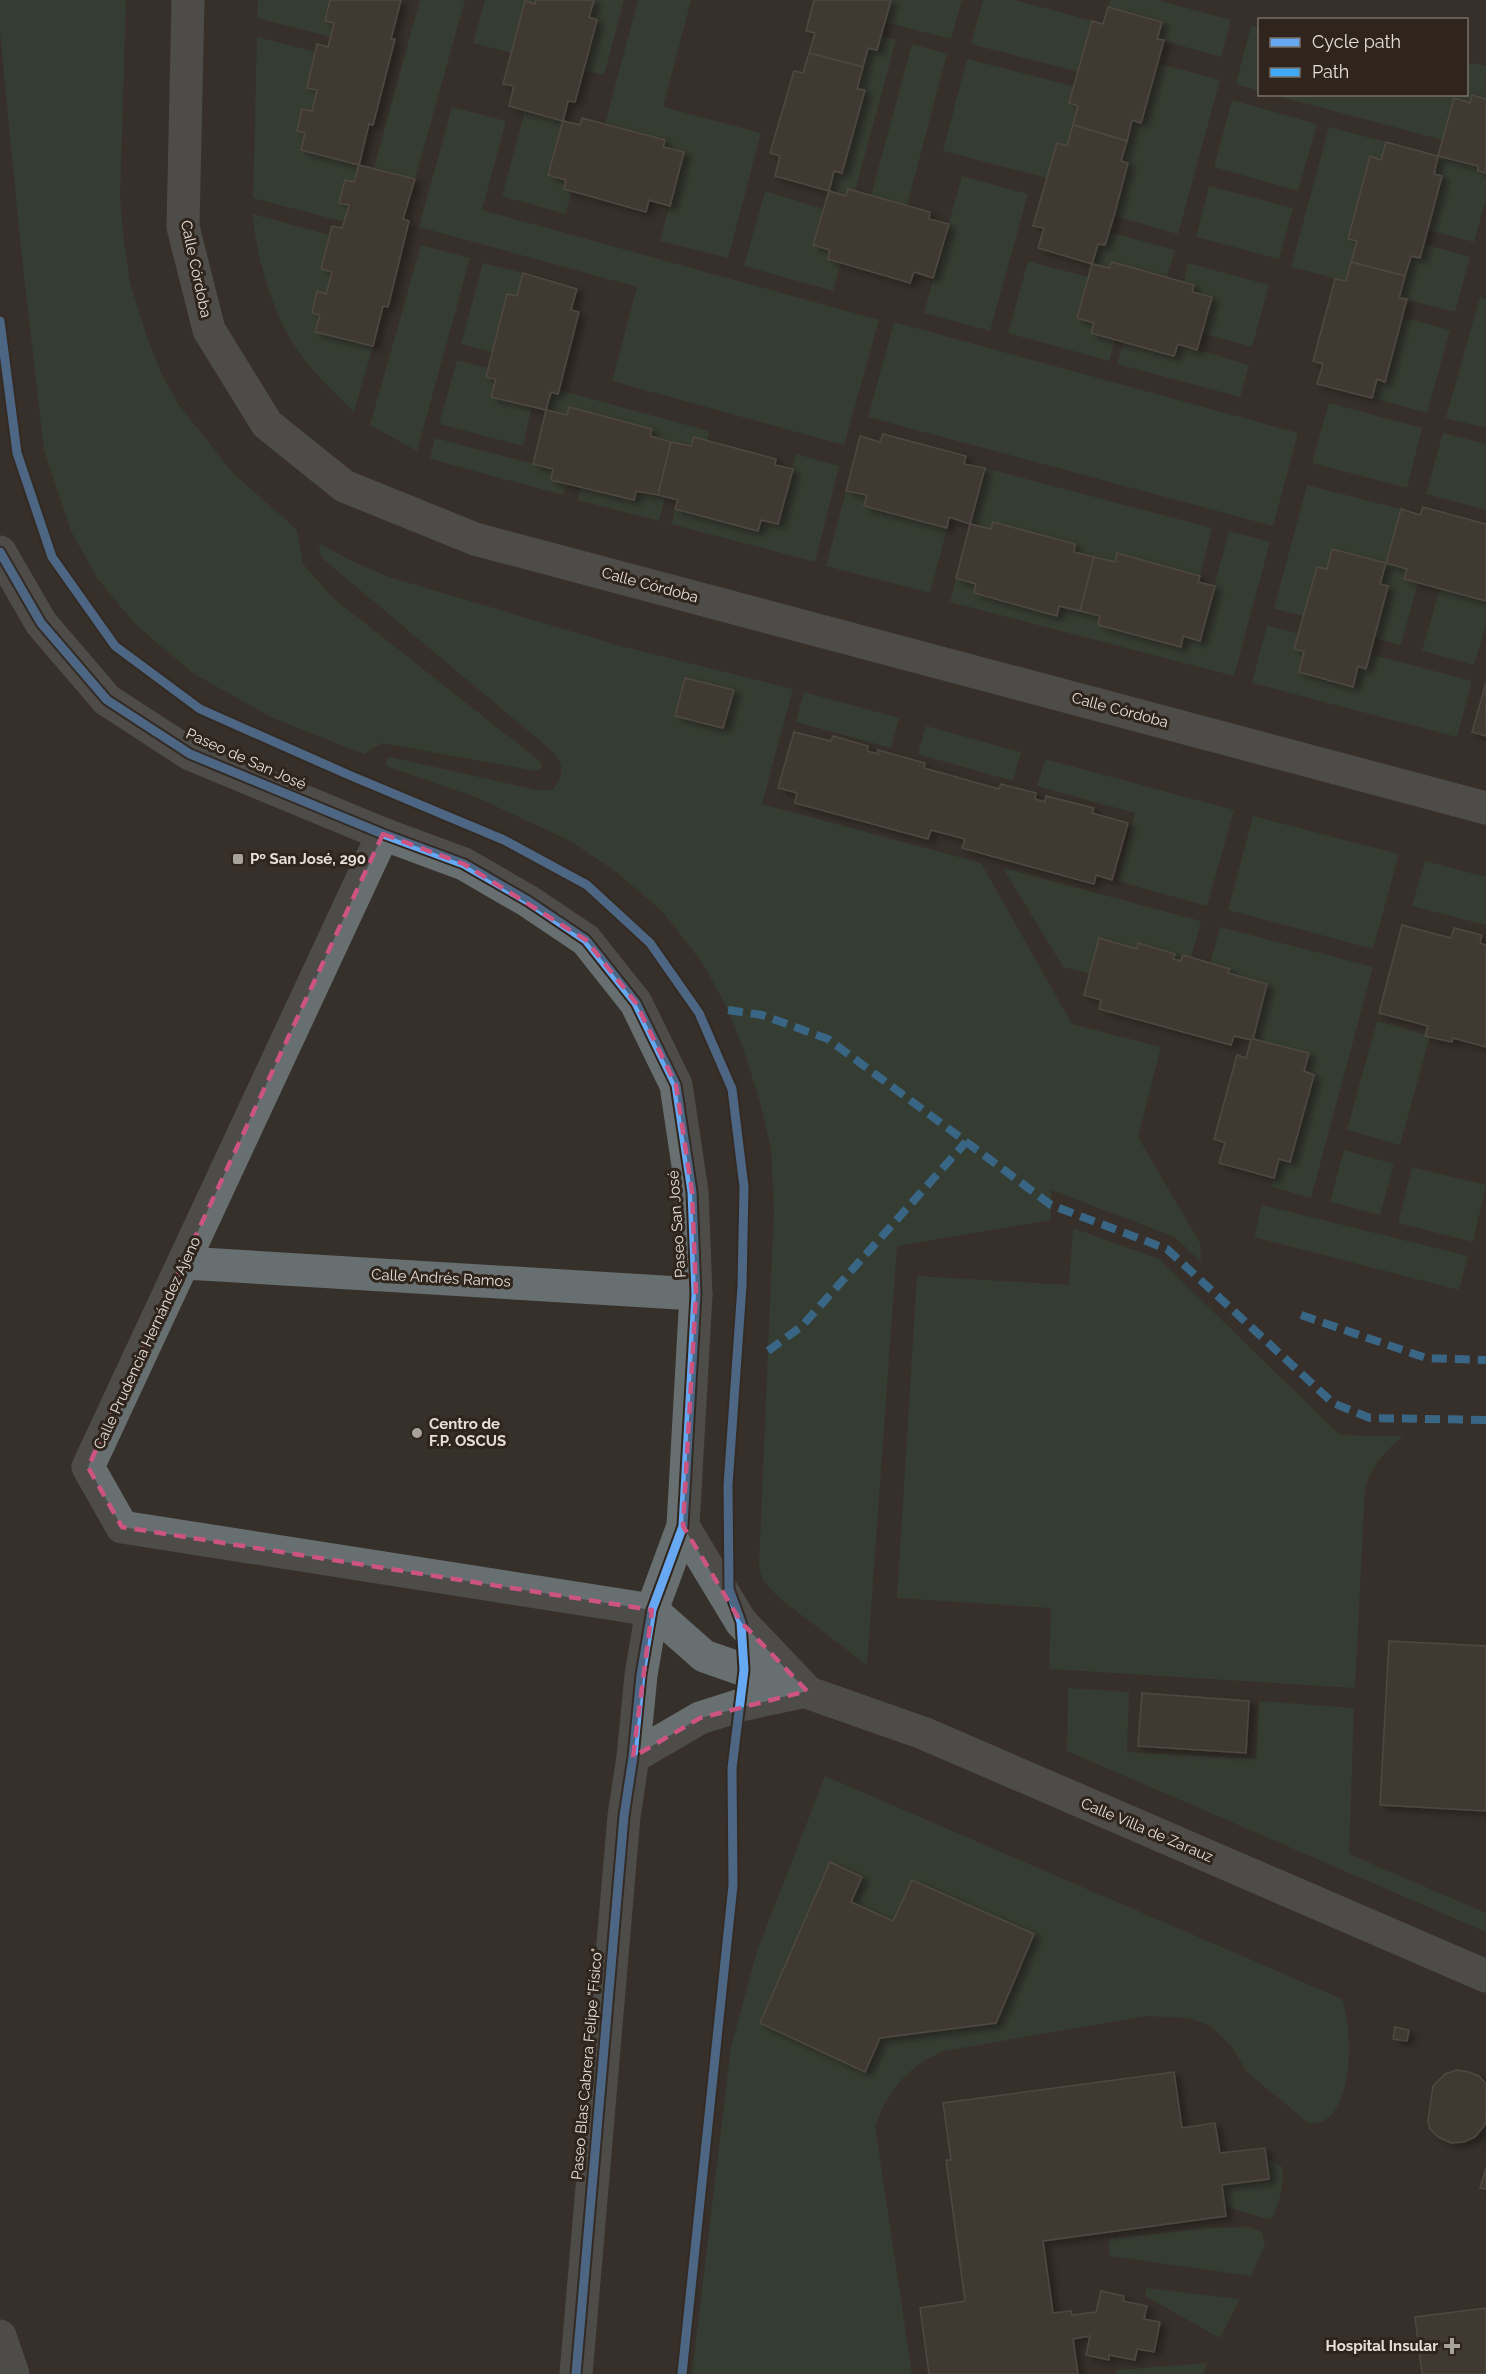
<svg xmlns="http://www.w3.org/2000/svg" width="1486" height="2374" viewBox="0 0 1486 2374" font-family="Raleway,sans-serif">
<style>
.green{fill:#344d3a}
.building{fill:#4e453b;stroke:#6a6560;stroke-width:1.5;filter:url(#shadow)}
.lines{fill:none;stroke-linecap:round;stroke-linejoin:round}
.minor{stroke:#686f70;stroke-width:33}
.quiet{stroke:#3fa9f5;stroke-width:8;stroke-dasharray:15 8;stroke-linecap:butt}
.cycleway-casing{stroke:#2f251c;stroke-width:13}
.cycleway{stroke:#66a8f1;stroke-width:9}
.marked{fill:none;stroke:#cd5481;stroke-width:4.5;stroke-dasharray:12 8;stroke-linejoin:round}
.poi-dot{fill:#a8a29c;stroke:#2f251c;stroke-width:2}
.labels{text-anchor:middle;stroke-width:6;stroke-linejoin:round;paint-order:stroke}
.street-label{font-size:15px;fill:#e6dfd9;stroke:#2f251c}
.poi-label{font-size:15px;font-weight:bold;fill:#e6dfd9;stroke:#2f251c;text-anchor:start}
</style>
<defs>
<filter id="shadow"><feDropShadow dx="6" dy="4" stdDeviation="3" flood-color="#0009"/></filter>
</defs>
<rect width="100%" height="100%" fill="#36302a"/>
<g class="green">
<polygon points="0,0 126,0 120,199 124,241 130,283 148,340 162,375 179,405 232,472 297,530 303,564 333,598 541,762 542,768 536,771 382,743 364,754 273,718 194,674 136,625 97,578 71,531 44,450 20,240 0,32"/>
<polygon points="258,0 330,0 326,20 334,23 330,37 257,18"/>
<polygon points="420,0 465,0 415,179 374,168"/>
<polygon points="485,0 536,0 535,4 525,1 512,53 473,43"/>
<polygon points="594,0 624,0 604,75 584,70 597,20 589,17"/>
<polygon points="638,0 691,0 663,107 761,133 728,258 660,241 684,152 663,147 665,140 605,124"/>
<polygon points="891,0 962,0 951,39 885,22"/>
<polygon points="983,0 1015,0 1092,21 1078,72 971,44"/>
<polygon points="1110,0 1157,0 1231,20 1221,57 1157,39 1162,21 1108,7"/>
<polygon points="1251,26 1259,28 1259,91 1236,84"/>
<polygon points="881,36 896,40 855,191 848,189 846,196 829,191 834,171 842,173 864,90 857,89 868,48 877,50"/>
<polygon points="257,37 316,52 307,87 317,90 312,111 302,109 297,131 305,133 301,150 359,165 354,182 345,180 339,203 349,205 344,222 253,198"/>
<polygon points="912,44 947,54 907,205 871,196"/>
<polygon points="967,59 1073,86 1069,103 1078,106 1067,146 1056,144 1047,178 943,151"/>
<polygon points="1157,63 1220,80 1178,234 1114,216 1128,163 1121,161 1132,120 1141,122"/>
<polygon points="1475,63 1486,66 1486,99 1473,95 1470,103 1454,99 1443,140 1273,95 1466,94 1467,65"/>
<polygon points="1232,100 1317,124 1298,191 1214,167"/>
<polygon points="452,107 506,121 482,210 879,320 844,445 612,381 637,287 419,227"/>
<polygon points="525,111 563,121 548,175 566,180 564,189 572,191 565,214 502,196"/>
<polygon points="1329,127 1386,142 1381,160 1370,157 1348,238 1357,241 1346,281 1291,267"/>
<polygon points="1438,156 1478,166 1478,171 1486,173 1486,199 1474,242 1428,230 1442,176 1434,174"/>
<polygon points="962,176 1028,194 990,331 924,313"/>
<polygon points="1209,186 1293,208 1279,259 1196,237"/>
<polygon points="765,191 823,209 813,245 830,250 829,259 841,263 833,291 744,266"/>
<path d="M252 214 330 235 321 269 332 272 326 294 317 292 312 313 320 315 316 332 373 346 354 412C340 398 325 384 312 369 275 327 259 268 252 214Z"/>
<polygon points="1109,232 1175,250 1167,277 1112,262 1109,268 1092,264 1098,244 1105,245"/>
<polygon points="1424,244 1470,257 1455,312 1399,298 1411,256 1420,258"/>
<polygon points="421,245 470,258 417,451 370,425"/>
<polygon points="1028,261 1088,277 1077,318 1094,323 1115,339 1109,361 1008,333"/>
<polygon points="483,263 523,273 517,296 507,294 492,352 461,344"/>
<polygon points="1188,263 1269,285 1252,347 1202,333 1212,297 1192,292 1194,285 1184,281"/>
<polygon points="1480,297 1486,299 1486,428 1446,418"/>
<polygon points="1401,317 1450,330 1427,413 1372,398 1377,379 1384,382"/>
<polygon points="894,322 1298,433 1273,526 868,417"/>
<polygon points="1124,342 1178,344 1249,365 1240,397 1117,364"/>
<polygon points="457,360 488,368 496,379 491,396 532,406 523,446 439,424"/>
<polygon points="559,390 709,431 707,442 694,438 691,446 650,436 652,429 569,407 567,415 546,410 551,392 558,394"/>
<polygon points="1329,403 1422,428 1407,488 1312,463"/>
<polygon points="1443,433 1486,444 1486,510 1426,494"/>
<polygon points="435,438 553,469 551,480 567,483 563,495 430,459"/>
<polygon points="796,454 839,466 815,562 671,524 675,509 758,530 761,520 778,524"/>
<polygon points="985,468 1212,528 1200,576 1117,554 1115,562 1074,552 1075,544 993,522 991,529 970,524"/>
<polygon points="1307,485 1401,509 1386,563 1407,569 1405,579 1418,582 1401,645 1374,638 1388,587 1380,584 1386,563 1332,549 1327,569 1317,567 1303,616 1274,609"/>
<polygon points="581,486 634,500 636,491 665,498 659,521 578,500"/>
<polygon points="846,491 867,495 864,506 947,528 930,593 826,566"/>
<polygon points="1229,531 1270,542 1234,676 950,602 956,578 976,584 974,594 1056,615 1059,606 1100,616 1098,625 1181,646 1183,636 1200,640"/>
<path d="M320 544 354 562 389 577 621 646 793 689 762 804 981 863 1072 1024 1161 1047 1138 1137 1200 1243 1201 1262 1175 1237 1051 1190V1220L897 1246 867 1665 779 1598 762 1579 759 1565 774 1210 771 1149 760 1102 743 1048 725 1004 703 964 664 913 615 871 570 841 478 798 386 766V759L390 757 537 790H552C564 778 565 762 551 750L323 559 319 553Z"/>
<polygon points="1440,588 1486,601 1486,625 1474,665 1422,651"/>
<polygon points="1267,625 1299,634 1294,649 1304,651 1299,672 1353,687 1358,666 1366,668 1370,654 1472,681 1457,737 1252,683"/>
<polygon points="804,692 899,718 891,748 796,722"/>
<polygon points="926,726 1021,752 1013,781 918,754"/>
<polygon points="1045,759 1234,810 1207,906 1117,881 1135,813 1037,786"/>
<polygon points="1253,816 1399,854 1373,949 1228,910"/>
<polygon points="1425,861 1486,877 1486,925 1412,906"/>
<polygon points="1003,868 1201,921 1191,958 1181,961 1173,959 1174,954 1139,943 1137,949 1100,938 1090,974 1063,967"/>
<polygon points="1220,927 1373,967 1311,1198 1272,1187 1279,1159 1290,1162 1314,1075 1304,1071 1309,1054 1253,1039 1267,984 1228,973 1229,968 1210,964"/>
<polygon points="1377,1021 1430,1036 1400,1145 1347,1130"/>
<polygon points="1344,1150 1394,1164 1380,1215 1330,1202"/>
<polygon points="1412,1167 1486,1185 1473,1242 1398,1223"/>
<polygon points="1262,1205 1468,1256 1459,1290 1254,1237"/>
<path d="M1073 1228 1159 1259 1340 1435 1403 1436C1384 1452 1373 1464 1365 1488L1355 1688 1049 1669 1051 1608 897 1598 917 1276 1069 1285Z"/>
<polygon points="1068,1688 1129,1692 1127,1752 1256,1759 1259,1701 1354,1708 1349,1854 1486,1913 1486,1932 1067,1751"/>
<path d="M825 1776 1342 1999C1353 2028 1356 2124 1310 2124L1247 2072 1232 2047 1211 2026 1188 2018 1146 2016 944 2051C907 2067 890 2088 875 2126L912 2374H692L731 2047 757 1951Z"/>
<path d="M1266 2158 1282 2167C1285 2185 1279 2200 1273 2217L1267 2219 1225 2206 1222 2185 1269 2179Z"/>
<polygon points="1248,2227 1262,2232 1265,2245 1251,2276 1109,2256 1109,2239 1208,2228"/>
<polygon points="1146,2288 1240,2299 1220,2338 1145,2296"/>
<polygon points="1207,2363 1203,2374 1117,2374 1116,2370"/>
</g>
<g class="building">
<polygon points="330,0 401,0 391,39 395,39 373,125 369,124 359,165 301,150 305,133 297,131 302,109 312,111 317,90 307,88 317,44 328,47 334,23 325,21"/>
<polygon points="536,0 594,0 589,17 597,20 575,102 568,101 563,121 509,106 514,86 503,84 525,1 535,4"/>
<polygon points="814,0 891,0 877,50 868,48 863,67 809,53 815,33 806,31"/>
<polygon points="1108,7 1162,22 1157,39 1164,40 1141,123 1132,120 1127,141 1073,125 1078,106 1069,103 1092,21 1103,24"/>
<polygon points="809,53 863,67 857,89 865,90 842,173 834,171 829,191 775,176 780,156 770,153 794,71 803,73"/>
<polygon points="1472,95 1486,99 1486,173 1478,171 1478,166 1438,156 1454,98 1470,103"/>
<polygon points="582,118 665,140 663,147 684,152 670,206 649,200 646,212 564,189 566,180 548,175 563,121 580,125"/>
<polygon points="1073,125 1127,141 1121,161 1128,163 1114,216 1105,245 1098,244 1092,264 1038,248 1044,228 1033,226 1057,143 1067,146"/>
<polygon points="1386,142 1438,156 1434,174 1442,176 1420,258 1411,256 1405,276 1351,262 1357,241 1348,239 1370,156 1381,160"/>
<polygon points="359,165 415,179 403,219 409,221 388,307 383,306 373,346 315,332 320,315 312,313 317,291 326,294 332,272 321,269 332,226 342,228 344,222 349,205 339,203 345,180 354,182"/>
<polygon points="848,189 930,212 929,219 949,224 933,278 914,272 910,283 828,259 830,250 813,245 829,191 846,196"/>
<polygon points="1112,262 1194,285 1192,292 1212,297 1197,350 1178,344 1174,356 1091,333 1094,323 1077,318 1092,264 1109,268"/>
<polygon points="1351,262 1405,276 1399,298 1407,299 1385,382 1377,379 1372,398 1317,384 1323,364 1313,361 1335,279 1346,281"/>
<polygon points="523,273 577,289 571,310 579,312 558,394 551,392 546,410 491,397 496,379 486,377 507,294 517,296"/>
<polygon points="569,407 652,429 650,436 671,442 658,495 636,491 634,500 551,480 553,469 533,464 546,410 567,415"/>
<polygon points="883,434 966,456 964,464 985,468 970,524 949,517 947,528 864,506 867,495 846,491 860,436 880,442"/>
<polygon points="694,437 776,459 775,465 793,469 778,524 761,520 758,531 675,509 678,500 658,495 671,442 691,446"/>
<polygon points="1423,507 1486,524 1486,601 1404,579 1407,569 1386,563 1401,509 1420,515"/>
<polygon points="993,522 1075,544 1074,552 1094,557 1080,611 1059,606 1057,616 974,593 976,584 956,578 970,524 991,529"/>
<polygon points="1332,549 1386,563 1380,584 1388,586 1366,669 1358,666 1353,687 1299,672 1304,651 1294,649 1317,567 1327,569"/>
<polygon points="1117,553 1200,576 1198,582 1215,586 1200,641 1183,636 1181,647 1098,625 1100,616 1080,611 1094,557 1115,562"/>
<polygon points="685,678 734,690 723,728 675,716"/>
<polygon points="1486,683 1486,736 1472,732"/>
<polygon points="794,732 831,741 833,736 868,746 867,751 878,754 878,750 925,763 924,768 999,789 1001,784 1036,793 1035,799 1045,802 1046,796 1094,808 1092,813 1128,823 1112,880 1096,875 1094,884 962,848 965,839 931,830 928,839 795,803 797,793 778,788"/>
<polygon points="1402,925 1451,938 1454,928 1482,935 1480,943 1486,945 1486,1047 1453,1038 1452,1042 1425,1036 1428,1026 1379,1013"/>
<polygon points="1099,938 1137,949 1138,943 1175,954 1173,959 1181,961 1183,955 1230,969 1228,973 1267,984 1253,1039 1309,1053 1304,1071 1314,1075 1290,1162 1279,1159 1274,1178 1219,1163 1225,1143 1214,1139 1237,1055 1246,1058 1251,1040 1234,1036 1231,1045 1099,1009 1101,1000 1084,995"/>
<polygon points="1389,1641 1486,1646 1486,1811 1380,1805"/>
<polygon points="1142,1693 1249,1701 1246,1753 1138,1746"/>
<polygon points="830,1862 862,1877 851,1902 893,1921 912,1880 1034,1934 996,2023 880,2038 865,2072 760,2023"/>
<polygon points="1395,2027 1409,2030 1407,2041 1393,2039"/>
<polygon points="1457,2070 1469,2072 1479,2076 1486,2084 1486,2118 1485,2125 1475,2137 1464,2142 1451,2143 1438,2137 1430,2129 1428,2121 1433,2086 1445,2074"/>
<polygon points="1174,2072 1182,2128 1215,2123 1220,2153 1265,2148 1269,2179 1222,2185 1226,2216 1043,2241 1053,2313 1071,2311 1072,2315 1096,2312 1101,2291 1124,2296 1123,2301 1147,2306 1144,2319 1160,2322 1154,2352 1137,2349 1135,2360 1109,2355 1109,2360 1086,2355 1090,2336 1073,2339 1078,2374 929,2374 920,2308 965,2301 946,2160 951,2160 943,2103"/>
<polygon points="1486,2168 1486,2189 1480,2188"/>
<polygon points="1486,2308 1486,2374 1422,2374 1415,2317"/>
</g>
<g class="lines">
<g class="minor">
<polyline points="188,0 183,227 209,330 267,424 344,486 475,539 1486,808"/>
<polyline points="0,552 41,623 107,700 190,754 383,834 464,864 528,901 586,940 636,1003 676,1085 692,1192 696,1294 683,1526 652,1610 641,1675 633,1757 624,1816 576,2374"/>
<polyline points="383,834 88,1467 122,1527 652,1610"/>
<polyline points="185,1263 696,1294"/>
<polyline points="683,1526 741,1622 803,1687"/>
<polyline points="652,1610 704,1656 923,1733 1486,1976"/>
<polyline points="633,1757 700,1718 741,1705 806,1691"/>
<polyline points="0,2336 13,2374"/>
</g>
<g class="quiet">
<polyline points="728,1010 762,1015 828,1039 1051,1205 1167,1249 1333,1403 1370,1418 1486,1420"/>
<polyline points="1301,1315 1426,1358 1486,1360"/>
<polyline points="768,1351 802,1326 966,1142"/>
</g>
<g class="cycleway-casing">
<g id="cycleway">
<polyline points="0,321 17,453 52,557 115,646 200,709 349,775 504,840 587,885 650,943 699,1013 732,1089 744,1187 742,1286 728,1485 729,1589 741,1622 744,1670 732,1768 733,1885 682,2374"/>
<polyline points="0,552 41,623 107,700 190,754 383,834 464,864 528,901 586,940 636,1003 676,1085 692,1192 696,1294 683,1526 652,1610 641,1675 633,1757 624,1816 576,2374"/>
</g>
</g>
<use href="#cycleway" class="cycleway"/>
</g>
<path d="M0 0H1486V2374H0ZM383 834 464 864 586 940 636 1003 676 1085 692 1192 696 1294 683 1526 741 1622 807 1691 700 1718 633 1757 652 1610 122 1527 88 1467Z" fill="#36302a" fill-opacity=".55" fill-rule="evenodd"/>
<path class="marked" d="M383 834 464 864 586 940 636 1003 676 1085 692 1192 696 1294 683 1526 741 1622 807 1691 700 1718 633 1757 652 1610 122 1527 88 1467Z"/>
<g class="poi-dot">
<rect x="232" y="853" width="12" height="12" rx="3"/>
<circle cx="417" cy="1433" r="6"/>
<path d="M1449 2337h6v6h6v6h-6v6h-6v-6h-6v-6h6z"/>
</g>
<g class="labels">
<g class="street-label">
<text transform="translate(196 269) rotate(78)" y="5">Calle Córdoba</text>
<text transform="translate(650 585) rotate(15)" y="5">Calle Córdoba</text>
<text transform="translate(1120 710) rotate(15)" y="5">Calle Córdoba</text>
<text transform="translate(246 759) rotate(24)" y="5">Paseo de San José</text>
<text transform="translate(677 1224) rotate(-94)" y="5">Paseo San José</text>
<text transform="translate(441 1278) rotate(3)" y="5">Calle Andrés Ramos</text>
<text transform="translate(147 1343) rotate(-65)" y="5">Calle Prudencia Hernández Ajeno</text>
<text transform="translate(1147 1830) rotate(23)" y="5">Calle Villa de Zarauz</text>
<text transform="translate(587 2064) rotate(-85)" y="5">Paseo Blas Cabrera Felipe "Físico"</text>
</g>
<g class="poi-label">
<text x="250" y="864">Pº San José, 290</text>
<text x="429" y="1429">Centro de<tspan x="429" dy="17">F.P. OSCUS</tspan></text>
<text x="1438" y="2351" text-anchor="end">Hospital Insular</text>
</g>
</g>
<rect x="1258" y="18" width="210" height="78" fill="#2f251c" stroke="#786f68" stroke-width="1.5"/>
<rect x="1270" y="38" width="30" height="9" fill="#66a8f1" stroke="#786f68" stroke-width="1.5"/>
<text x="1312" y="48" font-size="18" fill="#e6dfd9">Cycle path</text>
<rect x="1270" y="68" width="30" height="9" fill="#3fa9f5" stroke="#786f68" stroke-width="1.5"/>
<text x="1312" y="78" font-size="18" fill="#e6dfd9">Path</text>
</svg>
